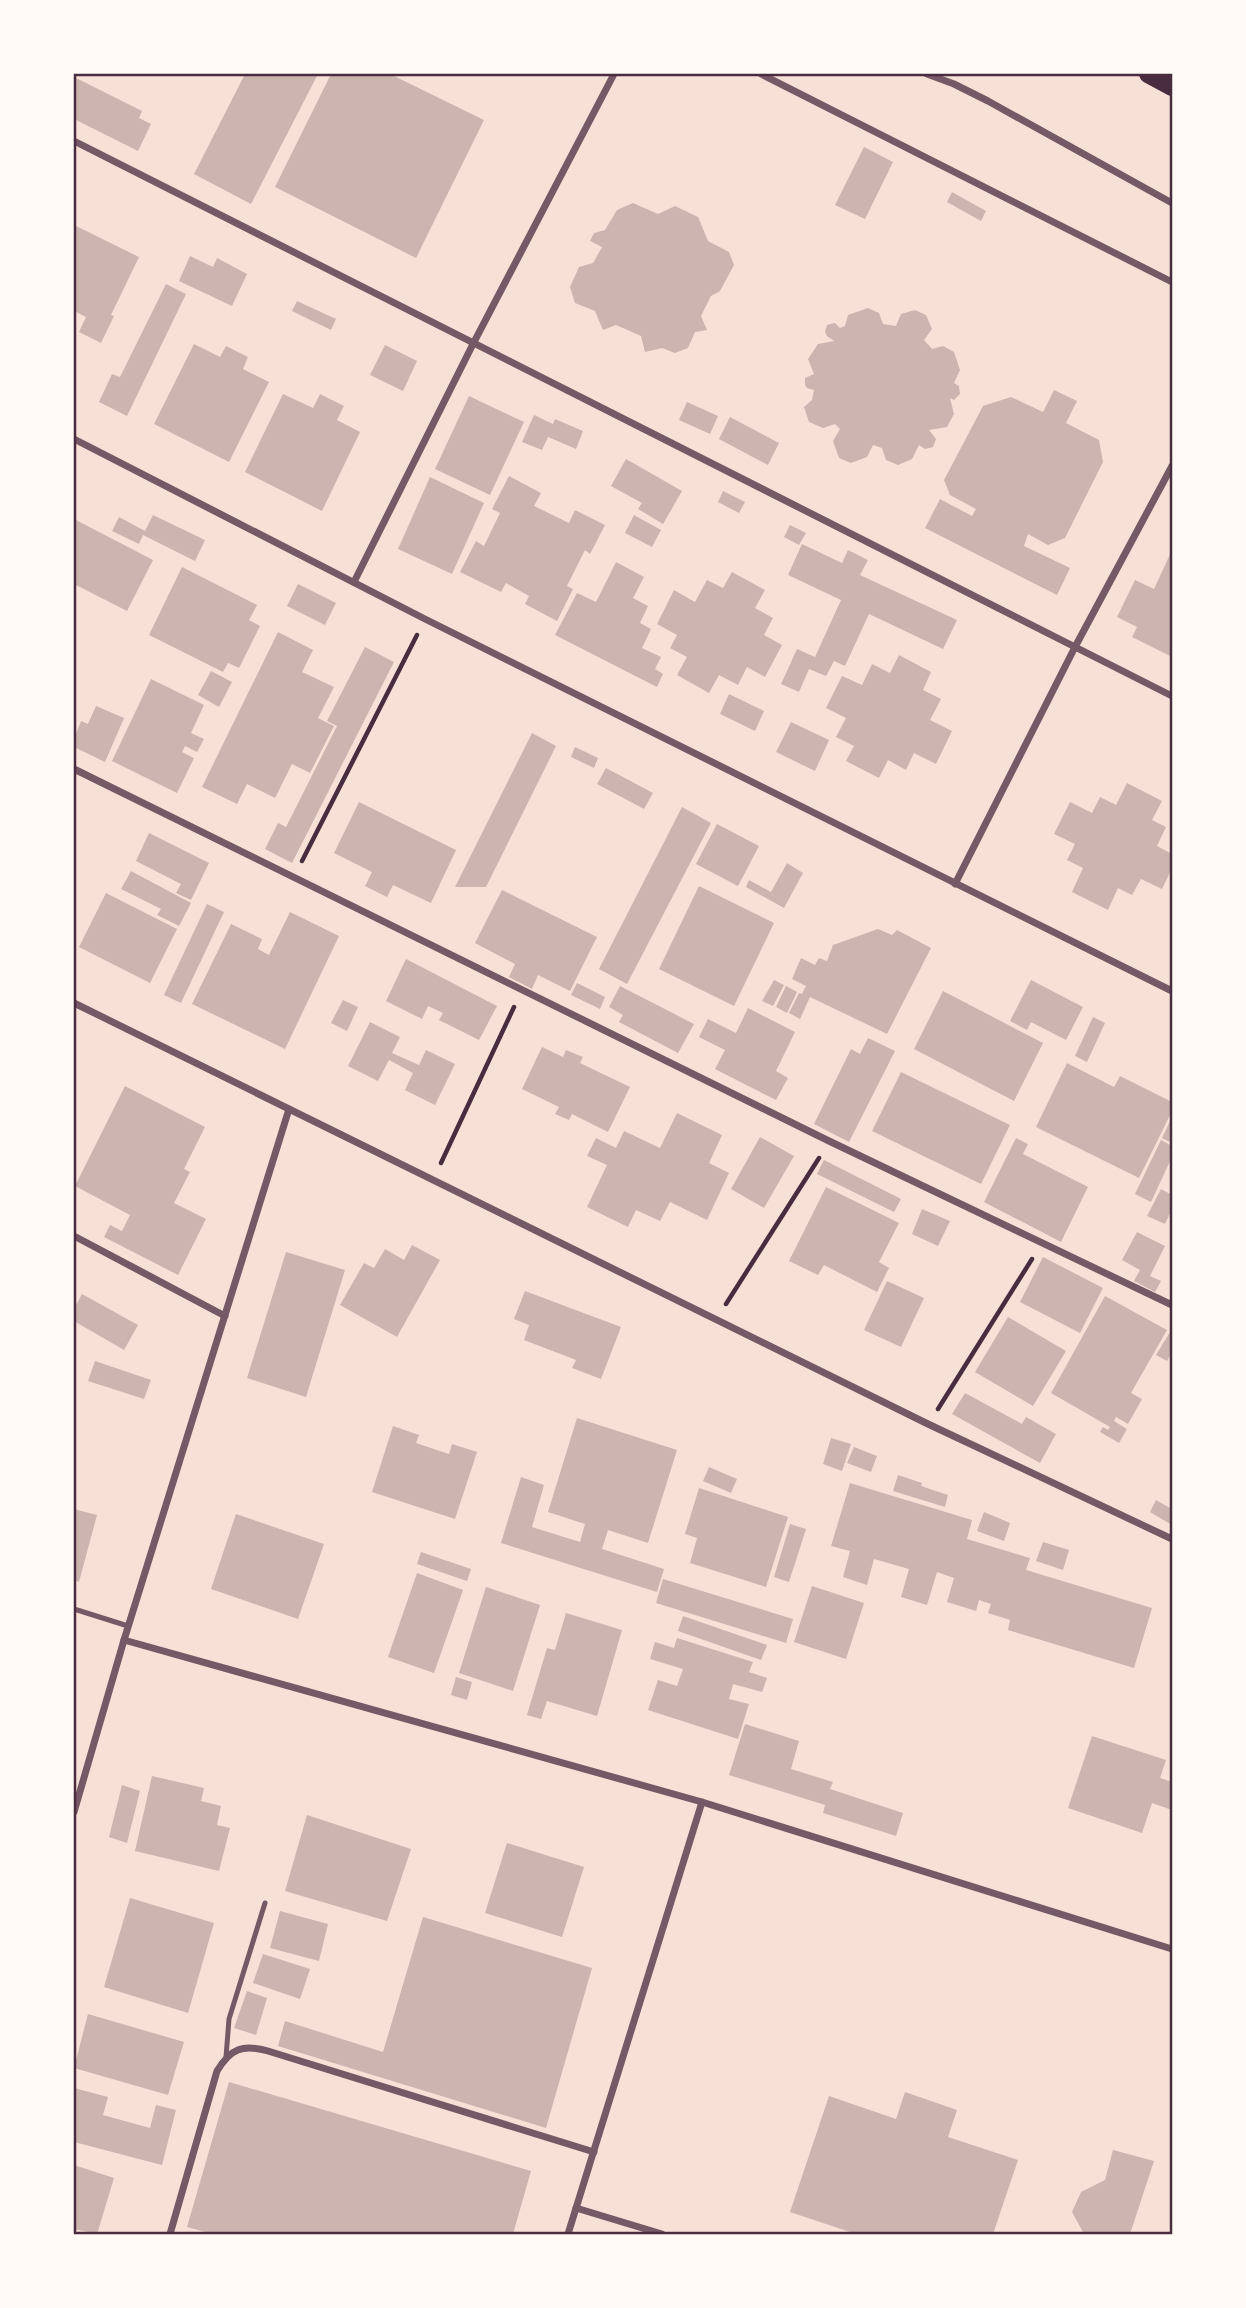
<svg xmlns="http://www.w3.org/2000/svg" width="1246" height="2308" viewBox="0 0 1246 2308" font-family="'Archivo Narrow',sans-serif">
<style>
.building{fill:#ccb4b1}
.lines{fill:none;stroke-linecap:round;stroke-linejoin:round}
.path{stroke:#4a2c40;stroke-width:4.5}
.service{stroke:#755966;stroke-width:5}
.minor{stroke:#755966;stroke-width:7}
.primary{stroke:#4a2c40;stroke-width:18}
.neatline{fill:none;stroke:#4a2c40;stroke-width:2.5}
</style>
<rect width="100%" height="100%" fill="#f7e1d7"/>
<g class="building">
<polygon points="245,74 318,74 251,204 194,174"/>
<polygon points="331,74 390,74 484,120 416,258 275,187"/>
<polygon points="74,77 142,111 139,118 151,124 138,151 74,119"/>
<polygon points="864,147 893,162 865,219 835,205"/>
<polygon points="952,192 986,211 981,221 947,202"/>
<polygon points="633,203 658,214 675,206 698,217 708,241 729,252 734,265 720,291 711,296 701,316 707,330 695,332 688,348 675,353 662,348 645,352 641,336 616,325 603,330 595,311 575,303 570,287 579,267 593,263 602,247 590,241 594,233 605,230 617,210"/>
<polygon points="74,225 139,257 111,315 114,316 101,343 79,332 86,317 74,311"/>
<polygon points="190,256 213,267 217,258 247,274 232,306 179,281"/>
<polygon points="166,284 186,294 127,416 99,402 112,374 120,377"/>
<polygon points="297,301 336,319 331,330 292,311"/>
<polygon points="868,308 879,313 883,324 896,326 901,314 915,310 926,315 932,329 924,340 932,349 943,346 954,352 960,370 954,383 959,386 960,394 954,400 950,398 954,414 947,427 929,430 936,439 933,447 925,449 919,445 912,459 898,465 886,460 882,448 873,445 867,457 851,463 839,458 833,441 840,429 835,424 823,428 809,422 804,407 812,400 814,390 807,388 805,385 805,378 814,374 808,359 818,344 834,341 827,336 825,332 827,325 835,323 840,328 845,326 848,315"/>
<polygon points="194,344 220,357 226,346 248,357 243,369 269,382 229,462 154,424"/>
<polygon points="385,345 417,361 403,391 370,375"/>
<polygon points="1054,390 1077,401 1066,423 1099,440 1103,462 1065,538 1048,545 1028,534 1024,546 1070,568 1057,595 925,528 940,499 972,516 976,509 950,495 944,480 983,406 1011,397 1043,412"/>
<polygon points="283,394 313,408 320,394 344,406 337,420 360,432 322,511 245,472"/>
<polygon points="469,396 524,422 490,495 435,469"/>
<polygon points="687,402 718,416 710,434 679,420"/>
<polygon points="534,415 553,424 555,419 583,431 576,449 548,437 542,450 522,442"/>
<polygon points="730,417 779,443 768,465 719,439"/>
<polygon points="626,459 682,491 663,524 638,509 642,503 611,486"/>
<polygon points="509,476 541,493 534,506 569,523 575,510 605,525 590,554 585,550 567,586 573,589 557,621 525,604 529,596 506,583 501,592 460,572 476,541 484,546 500,513 492,509"/>
<polygon points="430,477 484,503 452,574 398,549"/>
<polygon points="723,491 745,502 739,513 718,502"/>
<polygon points="153,515 205,540 195,561 143,535 139,544 112,531 119,517 145,531"/>
<polygon points="634,515 661,530 652,547 625,533"/>
<polygon points="74,519 153,560 127,611 74,584"/>
<polygon points="790,525 806,533 799,545 784,537"/>
<polygon points="802,544 842,563 848,550 868,560 860,575 957,620 943,649 869,614 845,666 834,661 826,676 809,669 799,692 781,684 797,649 815,657 841,600 788,575"/>
<polygon points="1172,550 1172,657 1132,637 1137,627 1117,617 1135,580 1154,589"/>
<polygon points="616,562 644,577 633,598 648,606 640,623 651,629 642,648 661,657 655,669 663,674 657,687 555,635 577,593 596,602"/>
<polygon points="182,567 257,605 249,620 260,626 239,668 228,663 223,672 149,635"/>
<polygon points="732,572 765,590 755,608 773,618 764,635 782,645 765,677 747,667 738,685 719,675 709,693 677,675 687,657 670,648 677,635 657,624 674,590 695,602 707,580 723,588"/>
<polygon points="298,584 336,603 325,625 287,606"/>
<polygon points="278,632 313,650 302,672 334,687 318,718 334,726 310,773 292,764 275,798 247,784 237,804 202,787"/>
<polygon points="365,647 394,662 292,863 265,849 278,823 286,827 336,728 337,726 327,721"/>
<polygon points="899,655 931,672 923,690 941,699 930,720 952,731 936,764 914,753 906,770 888,760 879,778 846,761 854,746 836,737 846,718 826,708 842,676 862,685 872,664 890,673"/>
<polygon points="211,671 232,682 219,707 198,695"/>
<polygon points="151,679 204,705 191,733 204,739 197,752 185,746 182,752 194,758 177,793 112,761"/>
<polygon points="729,694 764,711 755,731 720,714"/>
<polygon points="96,706 124,718 105,762 74,747 74,739 81,721 88,724"/>
<polygon points="791,722 829,740 815,771 776,752"/>
<polygon points="532,733 556,746 486,887 455,887"/>
<polygon points="575,747 598,758 594,768 571,757"/>
<polygon points="606,768 653,793 644,809 597,784"/>
<polygon points="1127,783 1162,801 1152,820 1166,827 1157,846 1172,854 1172,868 1162,889 1141,879 1132,895 1118,888 1108,910 1072,892 1083,868 1067,860 1075,844 1054,834 1070,802 1092,813 1100,797 1116,805"/>
<polygon points="359,802 456,850 431,903 393,885 387,897 365,886 372,872 334,853"/>
<polygon points="682,807 711,823 627,984 599,969"/>
<polygon points="717,824 759,846 738,886 696,864"/>
<polygon points="149,833 209,863 191,900 176,893 181,884 136,861"/>
<polygon points="787,863 803,873 784,908 746,887 749,880 771,892"/>
<polygon points="131,871 191,903 179,926 157,915 161,909 121,889"/>
<polygon points="699,886 774,923 734,1006 659,969"/>
<polygon points="502,890 597,937 570,991 538,975 532,989 509,977 515,964 475,943"/>
<polygon points="106,893 177,929 150,983 79,947"/>
<polygon points="207,904 224,912 181,1003 164,995"/>
<polygon points="290,912 339,936 285,1049 192,1004 231,924 262,939 258,949 269,955"/>
<polygon points="878,929 892,935 897,930 931,948 887,1034 810,997 800,1019 789,1013 799,993 802,994 806,986 792,979 801,958 815,965 819,958 827,961 833,945"/>
<polygon points="406,959 497,1006 479,1040 439,1020 443,1013 428,1006 422,1019 386,1001"/>
<polygon points="774,980 784,985 773,1006 762,1001"/>
<polygon points="1031,980 1083,1007 1066,1040 1031,1022 1027,1030 1010,1021"/>
<polygon points="577,983 605,997 600,1009 571,995"/>
<polygon points="620,986 694,1024 678,1053 619,1022 623,1015 609,1007"/>
<polygon points="786,986 797,992 787,1013 776,1007"/>
<polygon points="943,991 1043,1043 1014,1101 914,1049"/>
<polygon points="343,1000 358,1007 347,1031 331,1023"/>
<polygon points="748,1008 795,1032 776,1071 788,1078 776,1100 715,1069 725,1050 699,1037 708,1019 736,1033"/>
<polygon points="1093,1017 1105,1023 1087,1062 1075,1056"/>
<polygon points="370,1022 400,1037 392,1053 419,1065 426,1050 455,1064 435,1105 405,1090 413,1073 389,1060 378,1081 348,1066"/>
<polygon points="868,1038 895,1051 849,1142 814,1124 851,1049 860,1054"/>
<polygon points="542,1047 563,1057 566,1050 583,1057 580,1063 630,1087 608,1132 572,1114 569,1120 555,1114 559,1107 522,1089"/>
<polygon points="1067,1063 1114,1087 1120,1076 1172,1102 1172,1111 1139,1178 1036,1127"/>
<polygon points="901,1072 1010,1125 981,1184 872,1131"/>
<polygon points="125,1086 205,1127 184,1169 190,1172 174,1203 206,1219 178,1275 104,1237 110,1225 122,1231 130,1215 75,1186"/>
<polygon points="677,1113 722,1135 709,1163 729,1173 707,1220 670,1202 660,1221 636,1210 628,1227 587,1207 607,1165 587,1156 596,1138 616,1148 624,1131 660,1148"/>
<polygon points="1172,1117 1172,1143 1162,1138"/>
<polygon points="760,1137 794,1156 764,1208 731,1189"/>
<polygon points="1016,1138 1028,1144 1023,1154 1088,1187 1061,1242 984,1202"/>
<polygon points="1161,1140 1172,1146 1172,1157 1151,1202 1135,1194"/>
<polygon points="824,1160 901,1199 894,1212 817,1174"/>
<polygon points="826,1187 899,1223 879,1262 889,1268 877,1292 824,1265 818,1275 789,1261"/>
<polygon points="1161,1189 1172,1195 1172,1209 1165,1224 1147,1216"/>
<polygon points="922,1209 950,1221 938,1246 912,1234"/>
<polygon points="1137,1232 1165,1246 1150,1276 1161,1281 1155,1292 1134,1281 1140,1270 1122,1260"/>
<polygon points="412,1245 440,1260 397,1337 340,1305 364,1263 374,1268 385,1249 404,1260"/>
<polygon points="286,1252 345,1270 306,1397 247,1378"/>
<polygon points="1043,1257 1103,1288 1080,1333 1020,1302"/>
<polygon points="887,1281 924,1298 901,1347 864,1330"/>
<polygon points="525,1291 621,1327 601,1379 572,1368 576,1360 524,1340 529,1325 514,1319"/>
<polygon points="82,1294 138,1325 124,1350 74,1321 74,1309"/>
<polygon points="1105,1296 1167,1330 1131,1393 1142,1399 1128,1424 1116,1417 1114,1421 1127,1429 1119,1443 1100,1432 1103,1427 1108,1430 1110,1427 1051,1393"/>
<polygon points="1008,1317 1066,1351 1033,1406 975,1372"/>
<polygon points="1170,1332 1172,1334 1172,1352 1167,1361 1156,1355"/>
<polygon points="95,1361 151,1380 144,1399 88,1381"/>
<polygon points="965,1393 1022,1424 1026,1417 1056,1434 1040,1463 952,1414"/>
<polygon points="577,1418 677,1450 648,1543 608,1530 602,1549 664,1569 657,1592 501,1543 521,1477 544,1485 532,1527 580,1542 585,1524 548,1512"/>
<polygon points="393,1426 419,1435 416,1443 449,1454 452,1444 477,1452 455,1519 372,1492"/>
<polygon points="831,1438 851,1444 842,1471 823,1464"/>
<polygon points="854,1447 877,1456 871,1472 847,1463"/>
<polygon points="709,1467 737,1479 731,1493 703,1481"/>
<polygon points="898,1475 922,1483 921,1486 948,1495 945,1507 893,1491"/>
<polygon points="850,1483 972,1520 967,1539 1030,1558 1026,1570 1152,1608 1134,1668 1008,1630 1010,1620 988,1613 991,1604 979,1600 976,1611 947,1602 954,1578 937,1572 927,1605 901,1597 909,1569 874,1559 867,1585 843,1577 850,1551 831,1546"/>
<polygon points="699,1488 788,1517 766,1587 690,1563 697,1538 685,1534"/>
<polygon points="1156,1500 1172,1509 1172,1525 1150,1512"/>
<polygon points="74,1509 97,1515 79,1582 74,1580"/>
<polygon points="984,1512 1010,1523 1004,1541 977,1531"/>
<polygon points="236,1514 324,1544 298,1619 211,1589"/>
<polygon points="790,1524 806,1529 789,1582 774,1577"/>
<polygon points="1043,1542 1069,1550 1063,1570 1036,1561"/>
<polygon points="421,1552 471,1569 467,1581 417,1564"/>
<polygon points="417,1573 463,1590 434,1673 388,1657"/>
<polygon points="663,1579 793,1619 786,1643 656,1603"/>
<polygon points="812,1586 864,1603 846,1659 794,1642"/>
<polygon points="486,1587 540,1605 513,1691 459,1673"/>
<polygon points="566,1613 622,1630 597,1716 547,1701 541,1719 527,1715 547,1648 555,1650"/>
<polygon points="683,1616 767,1645 761,1660 678,1631"/>
<polygon points="677,1638 753,1662 749,1672 767,1678 762,1692 733,1684 729,1699 749,1704 738,1739 648,1710 658,1680 677,1686 683,1669 650,1659 655,1642 674,1648"/>
<polygon points="456,1677 472,1682 467,1700 451,1695"/>
<polygon points="745,1724 799,1741 791,1769 833,1782 830,1789 903,1813 896,1836 823,1813 825,1805 729,1775"/>
<polygon points="1092,1736 1166,1760 1160,1778 1172,1782 1172,1810 1152,1803 1142,1833 1068,1808"/>
<polygon points="152,1776 204,1788 201,1801 221,1806 217,1825 230,1828 219,1871 135,1851"/>
<polygon points="122,1785 140,1791 127,1843 109,1837"/>
<polygon points="307,1815 411,1849 387,1921 285,1891"/>
<polygon points="507,1843 584,1867 562,1937 485,1913"/>
<polygon points="130,1898 214,1923 188,2013 104,1987"/>
<polygon points="280,1911 328,1924 319,1961 270,1948"/>
<polygon points="423,1917 592,1968 546,2128 278,2046 285,2021 383,2052"/>
<polygon points="263,1954 310,1969 300,1999 253,1983"/>
<polygon points="247,1991 267,1998 256,2035 234,2028"/>
<polygon points="88,2014 184,2042 168,2095 74,2068"/>
<polygon points="229,2082 531,2171 513,2234 213,2234 187,2227"/>
<polygon points="74,2088 108,2097 103,2115 150,2128 156,2105 176,2110 162,2165 74,2142"/>
<polygon points="905,2092 957,2110 948,2137 1018,2160 993,2234 856,2234 790,2212 829,2096 896,2119"/>
<polygon points="1113,2150 1154,2161 1130,2234 1084,2234 1072,2212 1081,2192 1105,2180"/>
<polygon points="74,2165 114,2178 97,2234 74,2229"/>
</g>
<g class="lines">
<g class="path">
<polyline points="302,861 417,635"/>
<polyline points="441,1163 514,1007"/>
<polyline points="726,1304 819,1158"/>
<polyline points="938,1409 1032,1259"/>
</g>
<g class="service">
<polyline points="74,1609 128,1626"/>
<polyline points="226,2057 229,2019 265,1903"/>
</g>
<g class="minor">
<polyline points="761,74 1172,282"/>
<polyline points="927,74 954,84 988,101 1172,203"/>
<polyline points="74,141 1172,696"/>
<polyline points="74,439 425,619 1172,991"/>
<polyline points="354,582 473,344 614,74"/>
<polyline points="74,769 829,1141 1172,1305"/>
<polyline points="955,884 1075,647 1172,466"/>
<polyline points="74,1003 928,1424 1172,1539"/>
<polyline points="74,1236 225,1316"/>
<polyline points="124,1640 702,1802 1172,1949"/>
<polyline points="74,1812 124,1640 289,1109"/>
<polyline points="576,2208 662,2234"/>
<path d="M170 2234 217 2071C231 2048 243 2044 268 2051L594 2152"/>
<polyline points="568,2234 702,1802"/>
</g>
<polyline class="primary" points="1148,74 1172,87"/>
</g>
<rect width="1246" height="2308" fill="none" stroke="#fffaf5" stroke-width="150"/>
<rect x="75" y="75" width="1096" height="2158" class="neatline"/>
</svg>
